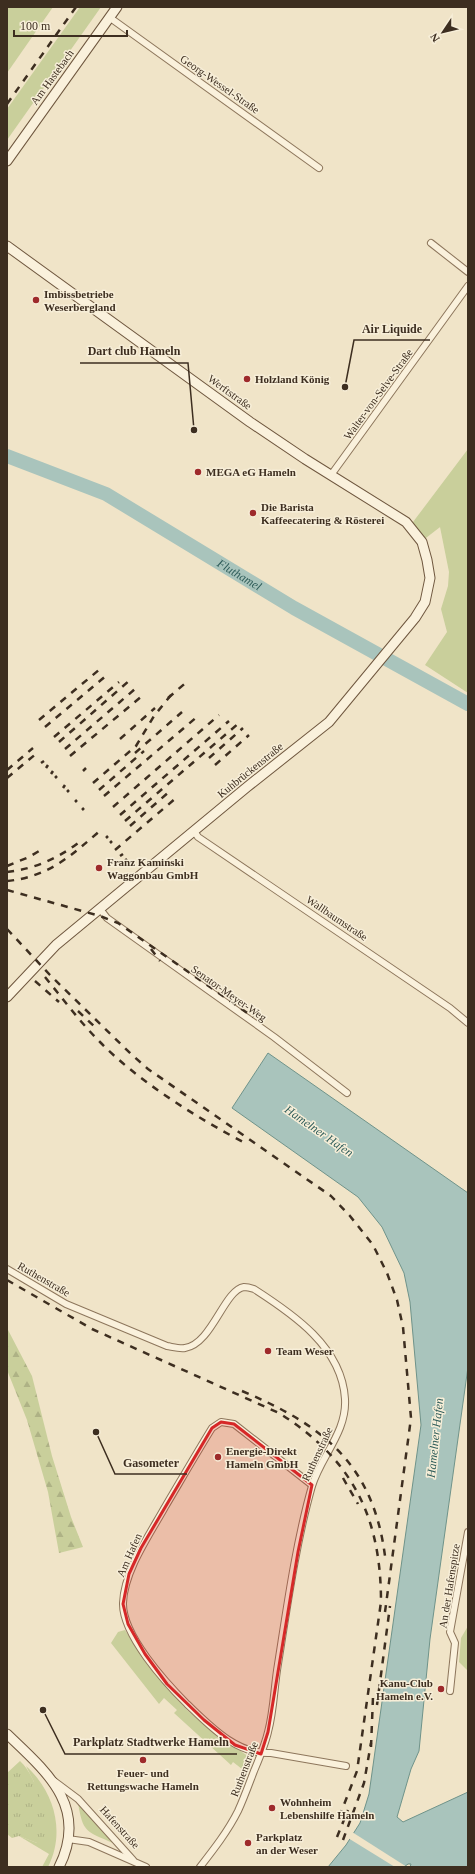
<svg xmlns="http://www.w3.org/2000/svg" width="475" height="1874" viewBox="0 0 475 1874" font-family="Georgia,serif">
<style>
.green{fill:#c9cf9b}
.forest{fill:url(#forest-firs)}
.park{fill:url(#park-tufts)}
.water{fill:#a9c4bc;stroke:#6f938a}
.pier{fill:#f0e4c8}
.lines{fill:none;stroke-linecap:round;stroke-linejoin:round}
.river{stroke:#a9c4bc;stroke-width:14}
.street-casing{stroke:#8d765c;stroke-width:8}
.secondary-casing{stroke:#6f573f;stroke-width:11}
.street{stroke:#faf1dc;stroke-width:6}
.secondary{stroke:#faf1dc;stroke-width:9}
.rail{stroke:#3d2e20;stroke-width:2.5;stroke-dasharray:7 7;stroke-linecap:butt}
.marked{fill:#d62828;fill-opacity:0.2;stroke:#d62828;stroke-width:3;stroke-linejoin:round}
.poi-dot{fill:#9e2a2b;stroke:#f7eed8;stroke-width:1.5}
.labels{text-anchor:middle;stroke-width:3;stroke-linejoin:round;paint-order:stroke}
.street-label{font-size:11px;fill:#3d2e20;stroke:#f7eed8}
.poi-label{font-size:11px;font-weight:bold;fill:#3d2e20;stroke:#f7eed8;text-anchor:start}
.water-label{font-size:12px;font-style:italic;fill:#2f5d5a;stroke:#f7eed8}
.leader{fill:none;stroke:#3d2e20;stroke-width:1.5}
.callout-dot{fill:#3d2e20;stroke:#f7eed8;stroke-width:1.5}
.callout-label{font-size:12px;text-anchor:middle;font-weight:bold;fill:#3d2e20;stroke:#f7eed8;stroke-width:3;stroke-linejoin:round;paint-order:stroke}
</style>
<defs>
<pattern id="forest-firs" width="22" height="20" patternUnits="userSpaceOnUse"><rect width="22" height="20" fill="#c9cf9b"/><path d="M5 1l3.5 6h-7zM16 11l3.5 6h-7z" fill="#aeb285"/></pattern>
<pattern id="park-tufts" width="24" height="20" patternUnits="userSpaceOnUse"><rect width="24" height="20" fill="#c9cf9b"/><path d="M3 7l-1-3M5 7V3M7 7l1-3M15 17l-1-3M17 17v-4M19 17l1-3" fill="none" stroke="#aeb285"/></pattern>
</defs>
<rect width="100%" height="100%" fill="#f0e4c8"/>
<g class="green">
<polygon points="7,7 53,7 7,73"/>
<polygon points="80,7 101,7 7,140 7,109"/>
<polygon points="468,449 468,693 425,665 447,632 441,609 448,586 449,572 440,527 444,524 422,541 410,526"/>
<polygon points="468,1626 468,1671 459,1662 461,1638"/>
<polygon points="125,1630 139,1652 160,1679 187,1710 209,1729 252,1759 247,1773 245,1774 241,1770 242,1769 233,1762 231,1765 174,1713 177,1710 164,1698 159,1704 111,1643 118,1632"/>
<path d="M26 1766C54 1791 66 1832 48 1867H42L49 1854 19 1836 37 1843 34 1782Z"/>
<path d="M78 1803 113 1843C86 1831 83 1833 78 1803Z"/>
</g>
<polygon class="forest" points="7,1328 32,1376 52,1456 71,1517 83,1547 59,1553 48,1492 27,1420 7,1370"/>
<path class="park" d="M20 1761C37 1776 47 1818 49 1840L37 1843 19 1836 12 1838 7 1834V1773Z"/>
<polygon class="water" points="268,1053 468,1193 468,1367 430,1639 419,1751 411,1769 397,1817 403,1822 468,1792 468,1867 410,1867 411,1864 408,1864 404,1867 328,1867 346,1845 360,1823 369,1794 421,1425 410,1302 404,1273 382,1227 358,1197 232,1108"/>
<polygon class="pier" points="352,1832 407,1867 395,1867 348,1838"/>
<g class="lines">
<path class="river" id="s1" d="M7 456 106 494 294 608 468 704"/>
<g class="street-casing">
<g id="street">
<polyline points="109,17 319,168"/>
<polyline points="431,243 468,272"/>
<polyline points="331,475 468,286"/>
<polyline points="194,831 198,837 450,1008 468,1023"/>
<polyline points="100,909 107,918 274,1037 347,1093"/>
<path d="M7 1269 66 1304 167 1346C173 1347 180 1349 185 1348 212 1344 224 1290 244 1287 247 1287 251 1288 254 1289 293 1314 342 1347 345 1399 347 1432 321 1456 312 1486 296 1542 287 1607 278 1664 274 1687 274 1710 268 1732 265 1745 259 1759 254 1771 249 1784 244 1798 238 1811 228 1831 214 1849 200 1867"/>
<path d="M312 1485 234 1424 221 1422 212 1428C196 1454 181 1480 165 1507 150 1534 124 1571 123 1603 122 1635 166 1683 187 1704 210 1726 237 1755 271 1753L346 1766"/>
<polyline points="450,1691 455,1643 450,1632 468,1532"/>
<polyline points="54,1781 78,1799 133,1860"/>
<polyline points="68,1839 89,1842 146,1867"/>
</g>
</g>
<g class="secondary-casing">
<g id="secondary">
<polyline points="7,161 117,7"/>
<polyline points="7,246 250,422 305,459 406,522 422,542 427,560 430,578 425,602 415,618 329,722 247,787 56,945 7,997"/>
<path d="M7 1734C47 1772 89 1807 59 1867"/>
</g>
</g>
<use href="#street" class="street"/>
<use href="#secondary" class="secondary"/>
<g class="rail">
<polyline points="7,104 76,7"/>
<polyline points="168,698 189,680"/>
<polyline points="39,720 100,669"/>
<polyline points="45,727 107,675"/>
<polyline points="54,737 119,682"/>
<polyline points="120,739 155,708"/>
<polyline points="59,742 130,680"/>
<polyline points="65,749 135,689"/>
<polyline points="135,753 182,712"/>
<polyline points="70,756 142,696"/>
<polyline points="209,758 243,728"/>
<polyline points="41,763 44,761"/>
<polyline points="215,765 249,735"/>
<polyline points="46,768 48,765"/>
<polyline points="7,770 33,748"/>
<polyline points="83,771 86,768"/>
<polyline points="51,774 53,771"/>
<polyline points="7,778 37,753"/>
<polyline points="55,778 57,776"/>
<polyline points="93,783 136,746 154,716 171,695"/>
<polyline points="63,788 65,785"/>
<polyline points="99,790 144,751"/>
<polyline points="67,792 69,790"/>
<polyline points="104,796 198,716"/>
<polyline points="75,802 77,800"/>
<polyline points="113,807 219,715"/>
<polyline points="82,810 84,808"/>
<polyline points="120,815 229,721"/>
<polyline points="125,821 239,723"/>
<polyline points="130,826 170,791"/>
<polyline points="106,838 108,836"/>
<polyline points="110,843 112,841"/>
<polyline points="115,850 176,798"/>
<polyline points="120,856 123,854"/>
<polyline points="125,861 127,859"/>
<polyline points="7,866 29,857 44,848"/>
<polyline points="129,866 132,864"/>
<path d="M7 872C34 869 57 859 78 843"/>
<path d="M7 881C49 877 72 855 102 829"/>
<polyline points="7,890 100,916 118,923 253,1017"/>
<polyline points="7,929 50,975 131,1054 148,1069 331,1196 350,1216 373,1245 387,1273 397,1300 403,1327 411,1418 385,1612"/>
<polyline points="151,949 160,961"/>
<path d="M45 977C63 999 80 1022 100 1042 138 1081 197 1118 245 1143"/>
<polyline points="35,981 59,1002"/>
<polyline points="78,1011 98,1030"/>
<path d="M7 1280 92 1329 279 1413C352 1459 381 1516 381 1602L357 1771 340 1815"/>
<path d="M242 1391C323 1425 373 1464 385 1556"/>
<polyline points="343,1478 358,1504"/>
<polyline points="377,1705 390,1606"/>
<polyline points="371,1747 373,1697"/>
<polyline points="337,1837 348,1810"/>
<polyline points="343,1840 364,1783 371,1743"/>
</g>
</g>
<path class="marked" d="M221 1422 234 1424 312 1485 298 1552 268 1732 261 1754 235 1745 204 1720 167 1684 145 1654 128 1624 123 1604 129 1574 141 1548 212 1428Z"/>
<g class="poi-dot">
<circle cx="36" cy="300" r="4"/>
<circle cx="247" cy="379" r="4"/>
<circle cx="198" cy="472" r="4"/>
<circle cx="253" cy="513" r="4"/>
<circle cx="99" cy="868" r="4"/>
<circle cx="268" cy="1351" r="4"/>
<circle cx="218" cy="1457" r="4"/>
<circle cx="441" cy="1689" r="4"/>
<circle cx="143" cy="1760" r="4"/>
<circle cx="272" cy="1808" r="4"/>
<circle cx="248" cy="1843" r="4"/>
</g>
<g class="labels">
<g class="street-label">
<text transform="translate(52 77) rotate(-54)" y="4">Am Hastebach</text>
<text transform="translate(220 84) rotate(35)" y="4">Georg-Wessel-Straße</text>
<text transform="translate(230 392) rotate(36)" y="4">Werftstraße</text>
<text transform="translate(378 394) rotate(-54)" y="4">Walter-von-Selve-Straße</text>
<text transform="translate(250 770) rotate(-39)" y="4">Kuhbrückenstraße</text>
<text transform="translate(337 918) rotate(34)" y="4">Wallbaumstraße</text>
<text transform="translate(229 993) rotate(35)" y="4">Senator-Meyer-Weg</text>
<text transform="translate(44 1279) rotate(30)" y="4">Ruthenstraße</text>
<text transform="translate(317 1454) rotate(-65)" y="4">Ruthenstraße</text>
<text transform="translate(129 1555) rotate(-66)" y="4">Am Hafen</text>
<text transform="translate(449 1586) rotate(-81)" y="4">An der Hafenspitze</text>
<text transform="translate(244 1769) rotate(-69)" y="4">Ruthenstraße</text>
<text transform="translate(120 1827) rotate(48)" y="4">Hafenstraße</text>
</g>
<g class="poi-label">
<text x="44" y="298">Imbissbetriebe<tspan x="44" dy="13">Weserbergland</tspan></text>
<text x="255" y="383">Holzland König</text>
<text x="206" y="476">MEGA eG Hameln</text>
<text x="261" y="511">Die Barista<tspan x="261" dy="13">Kaffeecatering &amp; Rösterei</tspan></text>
<text x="107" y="866">Franz Kaminski<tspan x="107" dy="13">Waggonbau GmbH</tspan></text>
<text x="276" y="1355">Team Weser</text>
<text x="226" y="1455">Energie-Direkt<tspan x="226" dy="13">Hameln GmbH</tspan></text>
<text x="433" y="1687" text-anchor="end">Kanu-Club<tspan x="433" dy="13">Hameln e.V.</tspan></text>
<text x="143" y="1777" text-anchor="middle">Feuer- und<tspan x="143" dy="13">Rettungswache Hameln</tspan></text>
<text x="280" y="1806">Wohnheim<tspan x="280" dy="13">Lebenshilfe Hameln</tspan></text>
<text x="256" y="1841">Parkplatz<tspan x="256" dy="13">an der Weser</tspan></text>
</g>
<g class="water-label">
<text dy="4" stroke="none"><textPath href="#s1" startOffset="262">Fluthamel</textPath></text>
<text transform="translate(319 1131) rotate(35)" y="4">Hamelner Hafen</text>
<text transform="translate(435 1438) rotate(-84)" y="4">Hamelner Hafen</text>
</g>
</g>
<path class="leader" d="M345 387L354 340H430M194 430L188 363H80M96 1432L115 1474H187M43 1710L65 1754H237"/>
<g class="callout-dot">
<circle cx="345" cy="387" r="4"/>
<circle cx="194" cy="430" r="4"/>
<circle cx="96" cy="1432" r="4"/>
<circle cx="43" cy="1710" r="4"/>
</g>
<g class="callout-label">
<text x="392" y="333">Air Liquide</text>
<text x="134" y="355">Dart club Hameln</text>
<text x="151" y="1467">Gasometer</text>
<text x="151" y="1746">Parkplatz Stadtwerke Hameln</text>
</g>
<rect width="475" height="1874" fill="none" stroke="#3d2e20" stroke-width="16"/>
<g transform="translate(443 32) rotate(235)" stroke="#f7eed8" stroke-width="3" paint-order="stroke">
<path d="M0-3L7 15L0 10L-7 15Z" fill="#3d2e20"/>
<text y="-6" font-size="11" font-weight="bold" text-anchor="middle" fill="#3d2e20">N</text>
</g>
<path d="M14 30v6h113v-6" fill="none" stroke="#3d2e20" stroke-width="2"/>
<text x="20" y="30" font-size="12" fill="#3d2e20" stroke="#f7eed8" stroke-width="3" paint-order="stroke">100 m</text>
</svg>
